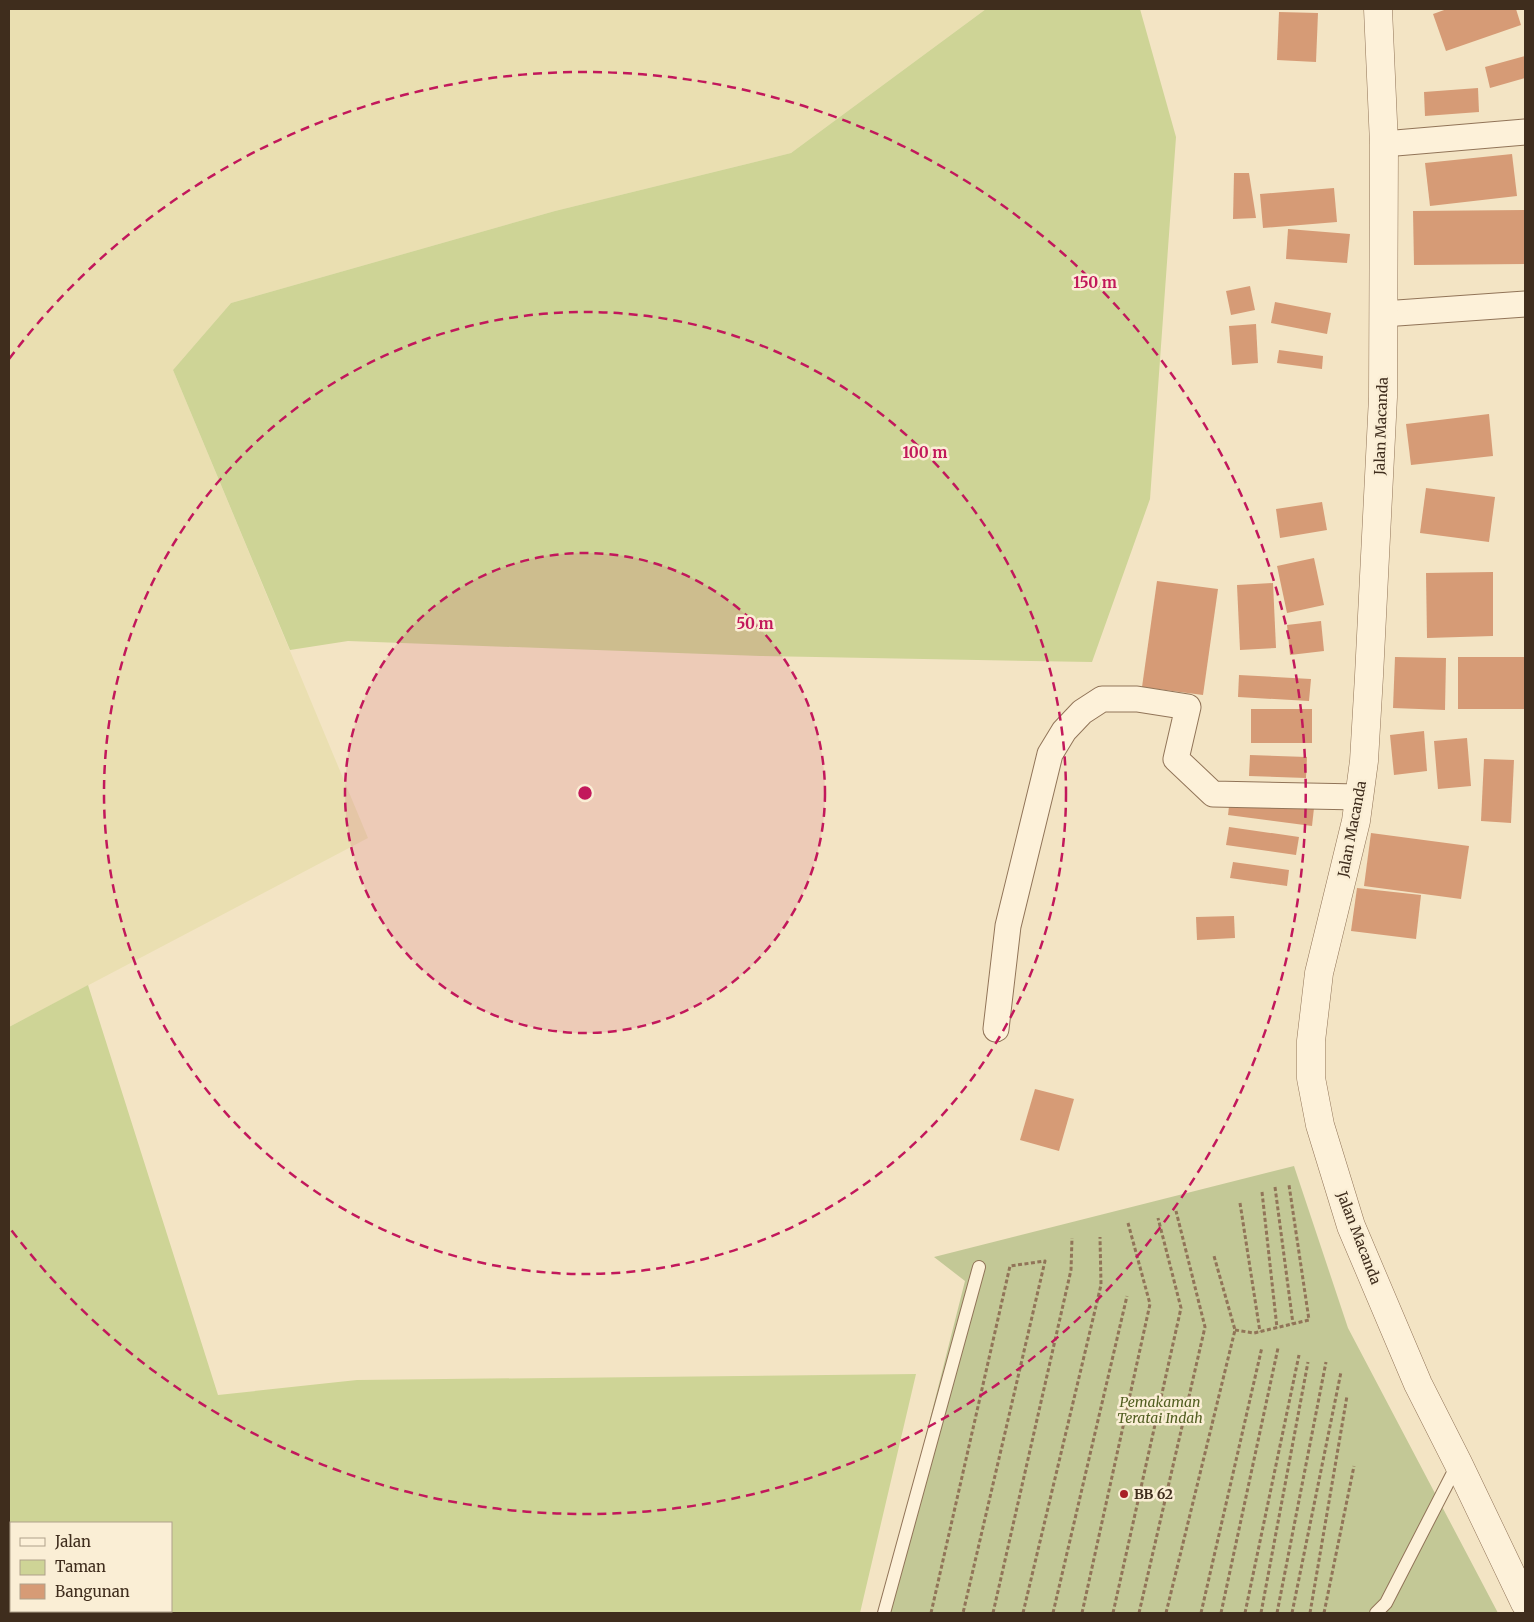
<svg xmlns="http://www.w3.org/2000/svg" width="1534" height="1622" viewBox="0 0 1534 1622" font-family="Merriweather,serif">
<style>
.farmland{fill:#eadfb1}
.green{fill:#ced496;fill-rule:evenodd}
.cemetery{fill:#c3c896}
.building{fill:#d69b76}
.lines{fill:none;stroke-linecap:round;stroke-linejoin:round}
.service-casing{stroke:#917458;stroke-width:14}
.minor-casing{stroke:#917458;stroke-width:27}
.tertiary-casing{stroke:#917458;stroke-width:29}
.path{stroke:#917458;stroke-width:3;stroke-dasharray:4 2.5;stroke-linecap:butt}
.service{stroke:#fdf1d9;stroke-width:12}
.minor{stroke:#fdf1d9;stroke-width:25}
.tertiary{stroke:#fdf1d9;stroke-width:28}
.ring{fill:none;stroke:#c2185b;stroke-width:2.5;stroke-dasharray:9 6}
.poi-dot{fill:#a82025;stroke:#faeed5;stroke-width:2}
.labels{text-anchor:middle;stroke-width:5;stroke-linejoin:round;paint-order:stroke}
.street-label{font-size:14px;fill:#3f2d1d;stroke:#faeed5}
.park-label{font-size:14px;font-style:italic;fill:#515e21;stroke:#faeed5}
.poi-label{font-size:14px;font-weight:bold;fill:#3f2d1d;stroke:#faeed5;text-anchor:start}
.centre{fill:#c2185b;stroke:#faeed5;stroke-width:2.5}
.ring-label{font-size:15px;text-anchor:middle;font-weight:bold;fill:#c2185b;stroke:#faeed5;stroke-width:5;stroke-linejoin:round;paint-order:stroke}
</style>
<rect width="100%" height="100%" fill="#f3e4c4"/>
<polygon class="farmland" points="9,9 986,9 791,153 555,211 231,303 173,370 368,838 9,1027"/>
<g class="green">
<polygon points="986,9 1140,9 1176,137 1150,499 1092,662 760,656 348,641 290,650 173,370 231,303 555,211 791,153"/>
<path d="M88 985 218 1395 357 1380 916 1374 860 1613H9V1027ZM11 1523H171V1611H11Z"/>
</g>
<polygon class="cemetery" points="1294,1166 1348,1328 1498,1613 881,1613 965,1281 934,1257"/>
<g class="building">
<polygon points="1447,9 1516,9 1521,25 1446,51 1433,14"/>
<polygon points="1279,12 1318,13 1316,62 1277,60"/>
<polygon points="1525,56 1525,78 1490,88 1485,67"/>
<polygon points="1478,88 1479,112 1425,116 1424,92"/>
<polygon points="1512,154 1517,196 1430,206 1425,163"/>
<polygon points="1234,173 1249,173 1256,218 1233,219"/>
<polygon points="1334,188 1337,222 1263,228 1260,194"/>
<polygon points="1525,210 1525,264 1414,265 1413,211"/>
<polygon points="1288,229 1350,234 1347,263 1286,259"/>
<polygon points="1250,286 1255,310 1231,315 1226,291"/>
<polygon points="1275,302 1331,313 1327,334 1271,323"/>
<polygon points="1256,324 1258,363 1232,365 1229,326"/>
<polygon points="1279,350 1323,356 1322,369 1277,363"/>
<polygon points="1489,414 1493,456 1411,465 1406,424"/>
<polygon points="1426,488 1495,497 1489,542 1420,533"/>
<polygon points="1322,502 1327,530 1280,538 1276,509"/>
<polygon points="1314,558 1324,605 1287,613 1277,566"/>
<polygon points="1493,572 1493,636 1427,638 1426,573"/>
<polygon points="1157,581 1218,589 1203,695 1142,687"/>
<polygon points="1273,583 1276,648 1240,650 1237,585"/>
<polygon points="1321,621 1324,651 1290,655 1287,625"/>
<polygon points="1395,657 1446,658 1445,710 1393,708"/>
<rect x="1458" y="657" width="66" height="52"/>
<polygon points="1239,675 1311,679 1309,701 1238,697"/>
<rect x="1251" y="709" width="61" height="34"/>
<polygon points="1424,731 1427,771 1394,775 1390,735"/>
<polygon points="1467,738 1471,786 1438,789 1434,741"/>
<polygon points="1250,755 1307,757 1306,778 1249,776"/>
<polygon points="1484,759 1514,760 1511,823 1481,821"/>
<polygon points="1230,798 1314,808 1312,826 1228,815"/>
<polygon points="1229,827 1299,837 1296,855 1226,845"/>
<polygon points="1371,833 1469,846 1461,899 1364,886"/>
<polygon points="1233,862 1289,870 1287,886 1230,878"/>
<polygon points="1357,888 1421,895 1416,939 1351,931"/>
<polygon points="1234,916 1235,938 1197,940 1196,917"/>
<polygon points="1035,1089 1074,1099 1059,1151 1020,1140"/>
</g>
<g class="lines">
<g class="service-casing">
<g id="service">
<polyline points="884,1613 979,1267"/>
<polyline points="1376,1613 1386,1603 1457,1465"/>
</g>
</g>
<g class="minor-casing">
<g id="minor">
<polyline points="1384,144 1525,132"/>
<polyline points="1383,314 1525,304"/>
<polyline points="996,1029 1008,926 1050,754 1064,731 1082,712 1102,699 1137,699 1188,707 1176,759 1213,794 1359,797"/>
</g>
</g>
<g class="tertiary-casing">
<polyline id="tertiary" points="1378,9 1384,144 1383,397 1369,676 1364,761 1356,821 1319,973 1311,1041 1311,1078 1320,1125 1351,1226 1418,1384 1458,1463 1525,1603"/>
</g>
<g class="path">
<polyline points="1275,1187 1293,1324"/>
<polyline points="1262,1192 1277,1328"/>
<polyline points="1240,1203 1260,1332"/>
<polyline points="1235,1330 1254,1333 1309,1320 1289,1185"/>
<polyline points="931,1613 1010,1266 1045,1261 963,1613"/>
<polyline points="993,1613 1071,1270 1072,1238"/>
<polyline points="1023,1613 1101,1285 1100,1237"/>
<polyline points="1053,1613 1127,1296"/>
<polyline points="1082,1613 1150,1304 1128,1223"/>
<polyline points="1113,1613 1181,1308 1158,1218"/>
<polyline points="1139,1613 1205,1327 1176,1211"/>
<polyline points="1166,1613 1235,1330 1214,1256"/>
<polyline points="1201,1613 1262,1347"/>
<polyline points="1221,1613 1278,1348"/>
<polyline points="1245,1613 1299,1355"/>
<polyline points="1261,1613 1308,1362"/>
<polyline points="1277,1613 1326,1362"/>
<polyline points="1292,1613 1341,1372"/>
<polyline points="1310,1613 1347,1396"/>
<polyline points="1324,1613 1354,1466"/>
</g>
<use href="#service" class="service"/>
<use href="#minor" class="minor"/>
<use href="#tertiary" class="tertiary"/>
</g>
<circle cx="585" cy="793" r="240" fill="#c2185b" fill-opacity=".12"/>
<g class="ring">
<circle cx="585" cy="793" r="240"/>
<circle cx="585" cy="793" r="481"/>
<path d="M9 359A721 721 0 1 1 9 1227"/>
</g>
<circle class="poi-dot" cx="1124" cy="1494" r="5"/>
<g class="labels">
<g class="street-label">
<text transform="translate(1381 426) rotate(-88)" y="5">Jalan Macanda</text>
<text transform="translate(1352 829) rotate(-79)" y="5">Jalan Macanda</text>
<text transform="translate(1359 1238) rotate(69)" y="5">Jalan Macanda</text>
</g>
<g class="park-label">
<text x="1160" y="1407">Pemakaman<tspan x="1160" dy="16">Teratai Indah</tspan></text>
</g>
<g class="poi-label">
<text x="1134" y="1499">BB 62</text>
</g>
</g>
<circle cx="585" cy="793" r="8" class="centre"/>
<g class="ring-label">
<text x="1095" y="288">150 m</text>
<text x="925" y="458">100 m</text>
<text x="755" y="629">50 m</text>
</g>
<rect width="1534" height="1622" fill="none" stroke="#3f2d1d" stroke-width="20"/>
<rect x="10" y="1522" width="162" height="90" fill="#faeed5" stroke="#afa18b"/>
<rect x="20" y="1538" width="25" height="8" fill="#fdf1d9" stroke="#afa18b"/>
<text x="55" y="1547" font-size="15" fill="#3f2d1d">Jalan</text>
<rect x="20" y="1560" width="25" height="15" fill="#ced496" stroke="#afa18b"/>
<text x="55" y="1572" font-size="15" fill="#3f2d1d">Taman</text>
<rect x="20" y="1584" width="25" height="15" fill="#d69b76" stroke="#afa18b"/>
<text x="55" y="1597" font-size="15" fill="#3f2d1d">Bangunan</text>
</svg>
